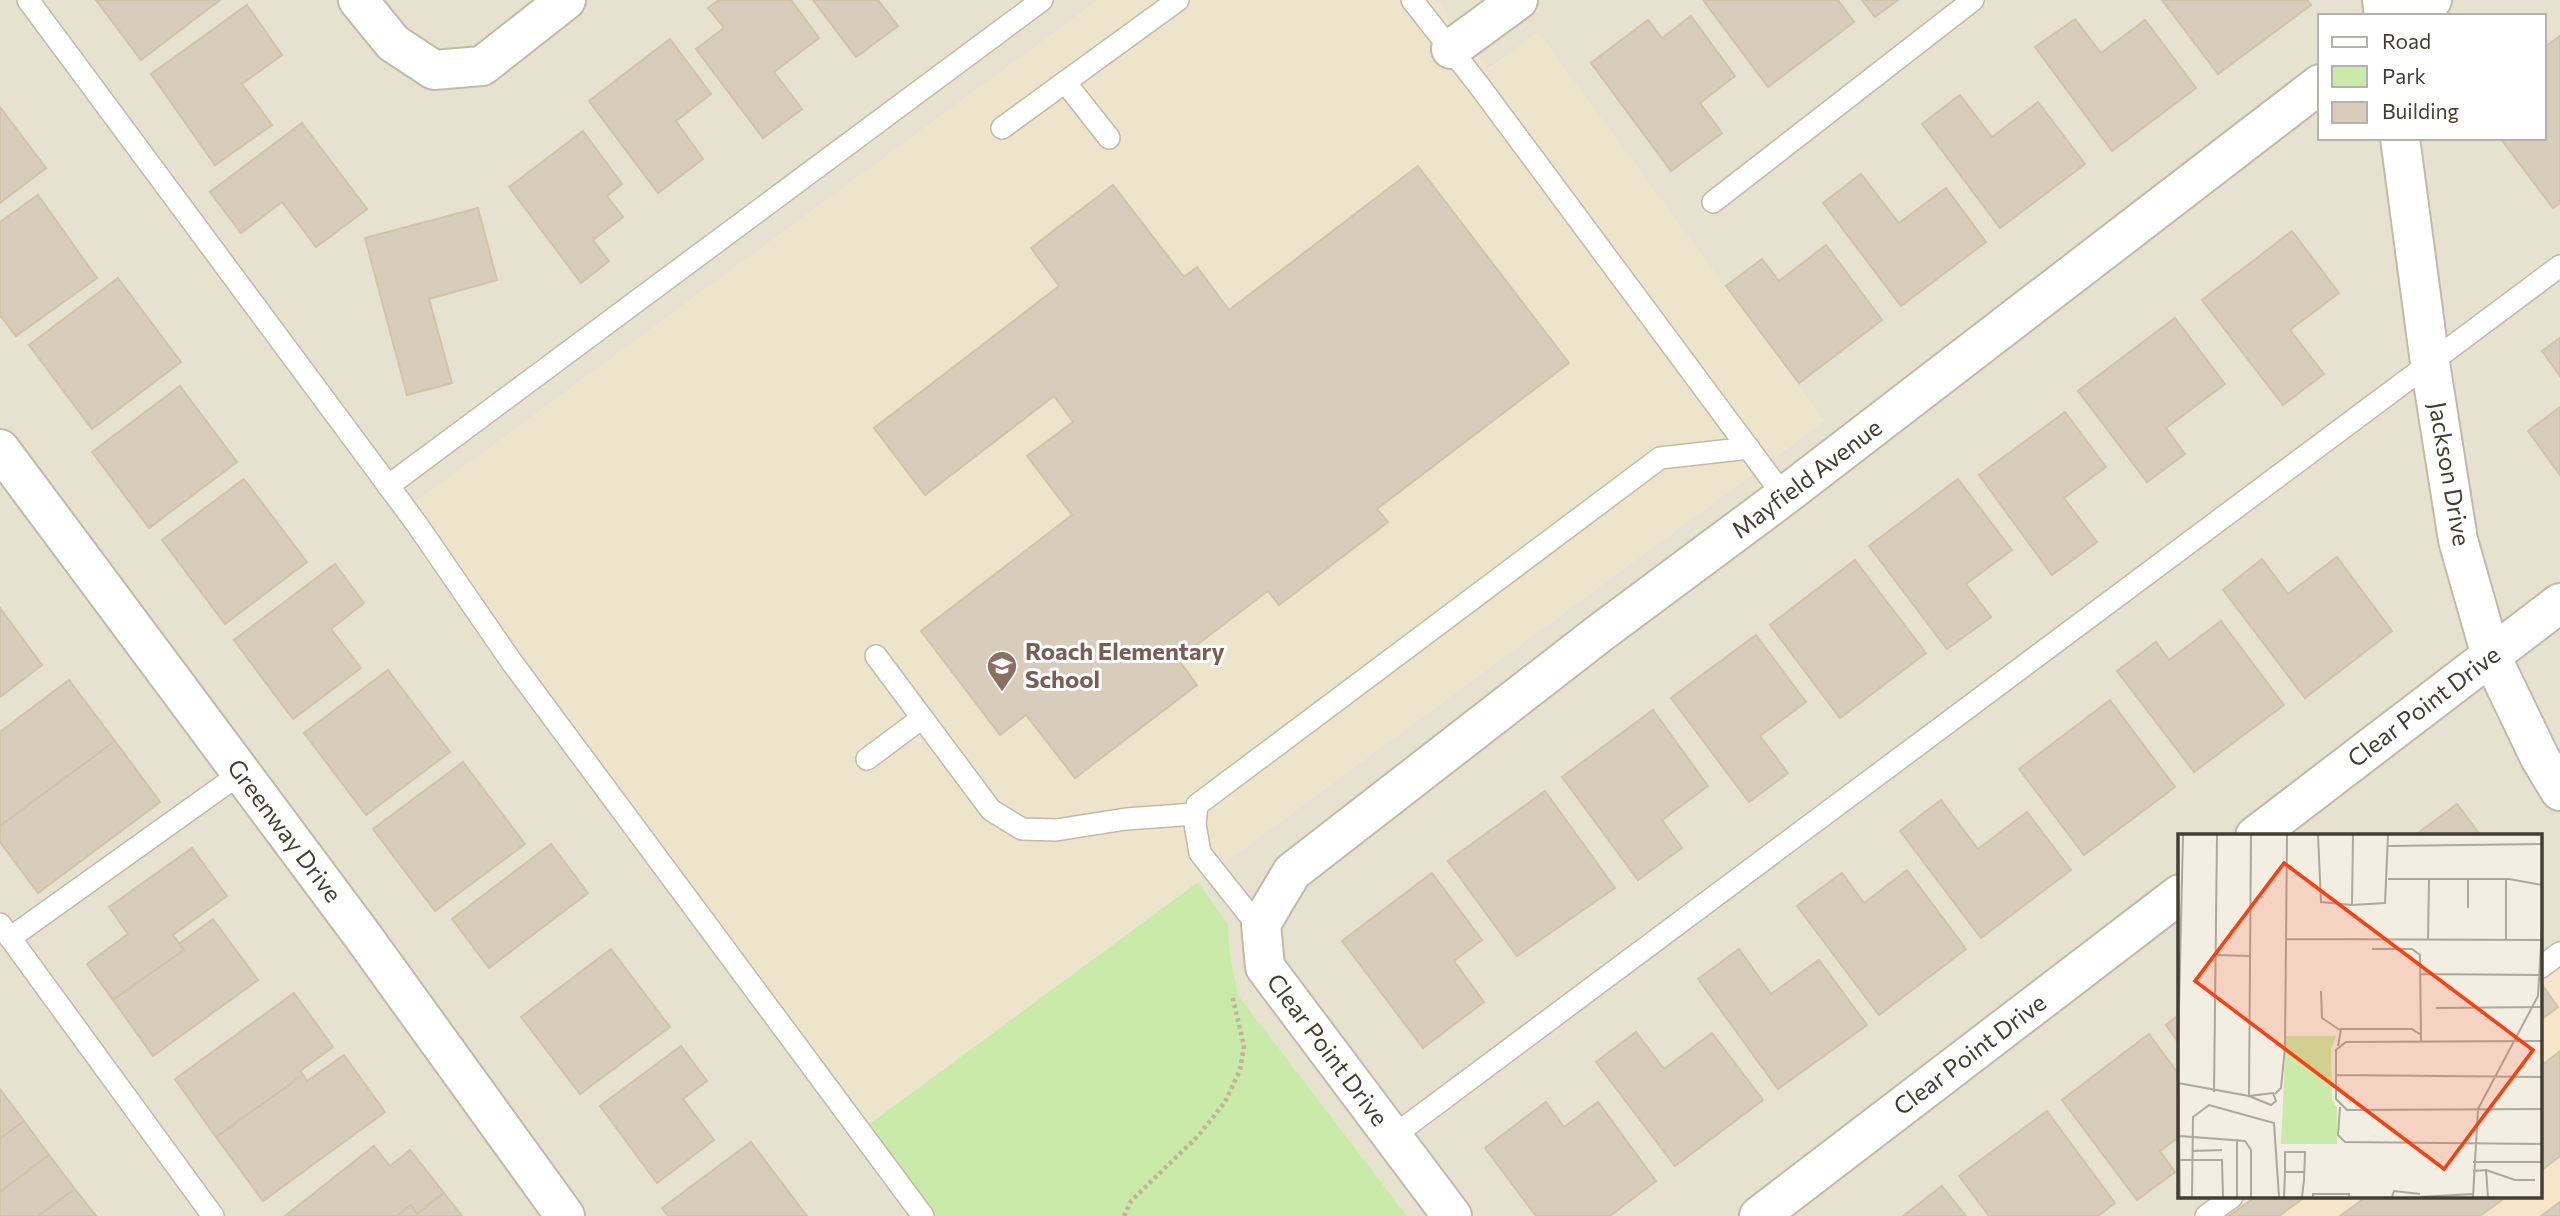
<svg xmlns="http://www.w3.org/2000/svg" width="2560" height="1216" viewBox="0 0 2560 1216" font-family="Commissioner,sans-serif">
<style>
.residential{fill:#e7e1d0;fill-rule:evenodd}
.commercial{fill:#f7e6cb}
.education{fill:#ede5cb}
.green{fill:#c9eaa8}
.building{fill:#d8cdba;stroke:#d0c3aa;stroke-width:2}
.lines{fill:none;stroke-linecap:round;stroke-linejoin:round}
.service-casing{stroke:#c1baa7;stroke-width:24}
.minor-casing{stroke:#c1baa7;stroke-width:42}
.tertiary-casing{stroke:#c1baa7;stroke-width:42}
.path{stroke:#c1b495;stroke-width:4.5;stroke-dasharray:3.5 3.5;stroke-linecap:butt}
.service{stroke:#fff;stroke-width:21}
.minor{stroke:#fff;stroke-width:38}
.tertiary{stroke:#fff;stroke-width:38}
.labels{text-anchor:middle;stroke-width:6;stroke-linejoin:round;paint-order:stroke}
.street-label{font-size:24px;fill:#443e32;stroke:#fff}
.education-label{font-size:24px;font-weight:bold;fill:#785e54;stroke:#fff;text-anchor:start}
.inset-road{fill:none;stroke:#aca89c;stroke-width:2}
.view{fill:#ff3e0d;fill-opacity:0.15;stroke:#ff3e0d;stroke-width:3.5}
.inset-edge{fill:none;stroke:#443e32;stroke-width:3.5}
</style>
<rect width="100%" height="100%" fill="#f2eee2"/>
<g class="residential">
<polygon points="0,0 1099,0 412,505 868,1125 926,1216 0,1216"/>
<path d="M1438 0H2560V961L2541 975V836H2180V1197H2245L2219 1216H1407L1238 995 1230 954 1228 924 1198 882 1824 421 1538 33 1488 69ZM2320 16H2544V138H2320Z"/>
</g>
<polygon class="commercial" points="2560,961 2560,1216 2219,1216 2245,1197 2541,1197 2541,975"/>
<polygon class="education" points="1099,0 1438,0 1489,69 1538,32 1824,421 868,1125 412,505"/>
<polygon class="green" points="1198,882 1228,924 1230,954 1238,995 1407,1216 926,1216 868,1125"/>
<g class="building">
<polygon points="96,0 220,0 141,60"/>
<polygon points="719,0 791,0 819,38 774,72 802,109 763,138 696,49 724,28 708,8"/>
<polygon points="813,0 878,0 898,26 856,57"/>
<polygon points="1703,0 1838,0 1854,22 1768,87"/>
<polygon points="1862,0 1898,0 1875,17"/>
<polygon points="2162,0 2307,0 2311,5 2218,74"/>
<polygon points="247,5 282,55 242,84 272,125 215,165 151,74"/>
<polygon points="1691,16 1735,76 1700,103 1722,133 1671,171 1591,63 1648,20 1662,38"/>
<polygon points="2075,19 2101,53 2145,20 2196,88 2112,151 2035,47"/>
<polygon points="2560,36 2560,203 2553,208 2500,138 2544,138 2544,48"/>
<polygon points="670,39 711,94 676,121 703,159 658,193 589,101"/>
<polygon points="1960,95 1992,137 2038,102 2085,164 2000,228 1922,124"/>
<polygon points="0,107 46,168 0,203"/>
<polygon points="302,123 367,209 316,247 282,202 241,233 210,192"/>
<polygon points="583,131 622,184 607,196 623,217 593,240 609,261 581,283 509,187"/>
<polygon points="1418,166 1569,363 1377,509 1388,522 1279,605 1268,591 1178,659 1197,685 1075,778 1026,715 1000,735 921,631 1072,515 1027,456 1073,422 1054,396 925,495 874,428 1059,286 1031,248 1113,185 1184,277 1197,267 1229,310"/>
<polygon points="1861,174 1899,223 1946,188 1986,242 1901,306 1823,203"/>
<polygon points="38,195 97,278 16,336 0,315 0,222"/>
<polygon points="478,208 497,280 429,299 452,383 407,395 365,238"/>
<polygon points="2292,231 2339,293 2290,330 2324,374 2283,405 2202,300"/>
<polygon points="1826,245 1882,320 1799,383 1726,286 1762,259 1779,281"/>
<polygon points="118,278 181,362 92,429 29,345"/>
<polygon points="2175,318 2225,384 2166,428 2185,454 2147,482 2078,391"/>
<polygon points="2560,338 2560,376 2542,351"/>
<polygon points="180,386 237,462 149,528 92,452"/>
<polygon points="2560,407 2560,475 2528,431"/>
<polygon points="2065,412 2106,467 2064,498 2097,542 2052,575 1979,475"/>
<polygon points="244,479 307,562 225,624 162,540"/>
<polygon points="1958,479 2012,550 1966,584 1991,617 1947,649 1869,546"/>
<polygon points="2337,557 2392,631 2305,698 2223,590 2262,559 2288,594"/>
<polygon points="1855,560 1926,653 1840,718 1770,625"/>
<polygon points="335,564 364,603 331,629 361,668 293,719 234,640"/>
<polygon points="0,608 42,665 0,697"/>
<polygon points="2221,621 2284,705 2194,772 2117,671 2156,642 2169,660"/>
<polygon points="1756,635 1806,702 1760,736 1788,773 1749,802 1671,698"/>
<polygon points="388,670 450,752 366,815 304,733"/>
<polygon points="69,680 115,741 0,826 0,732"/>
<polygon points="2110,700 2175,787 2084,855 2019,769"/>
<polygon points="1653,710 1708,786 1662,820 1682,848 1638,880 1562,777"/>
<polygon points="115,741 160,802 38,893 0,842 0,826"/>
<polygon points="463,762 525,844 435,911 373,829"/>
<polygon points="1545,791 1615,888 1517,956 1448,861"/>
<polygon points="1941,800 1978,849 2027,812 2071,870 1981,938 1900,831"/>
<polygon points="2457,804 2481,836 2414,836"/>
<polygon points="551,844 588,893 489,968 452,919"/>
<polygon points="192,848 227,896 173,935 184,950 113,1000 87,964 128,934 109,907"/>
<polygon points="1907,870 1966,949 1879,1015 1797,906 1842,873 1864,903"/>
<polygon points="1432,873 1482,940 1454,961 1484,1002 1423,1048 1342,941"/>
<polygon points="213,919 258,980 153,1056 113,1000 184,950 179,944"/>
<polygon points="611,949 670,1027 580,1094 521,1017"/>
<polygon points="1739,949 1771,994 1819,960 1867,1025 1778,1089 1698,979"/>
<polygon points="2541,983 2558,1007 2541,1020"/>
<polygon points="294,993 333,1047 300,1071 303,1075 216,1137 175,1079"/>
<polygon points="2180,1014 2180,1045 2166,1025"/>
<polygon points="1636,1032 1664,1069 1712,1033 1763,1100 1675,1166 1596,1062"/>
<polygon points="2149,1034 2180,1076 2180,1136 2160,1151 2175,1172 2137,1200 2062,1100"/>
<polygon points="681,1046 707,1081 683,1099 714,1140 657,1183 600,1106"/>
<polygon points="2560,1051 2560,1156 2541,1171 2541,1066"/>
<polygon points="344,1055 385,1112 263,1201 216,1137 303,1075 307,1081"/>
<polygon points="0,1089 24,1121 0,1139"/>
<polygon points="1546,1102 1564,1127 1598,1102 1656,1181 1610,1216 1536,1216 1485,1148"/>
<polygon points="2047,1111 2115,1203 2098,1216 1989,1216 1959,1176"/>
<polygon points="24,1121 49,1155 0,1192 0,1139"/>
<polygon points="751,1142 807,1216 668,1216 662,1208"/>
<polygon points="374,1146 390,1166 410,1150 444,1193 417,1214 411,1205 397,1216 285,1216"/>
<polygon points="49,1155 75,1189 38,1216 0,1216 0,1192"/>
<polygon points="1942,1186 1966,1216 1903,1216"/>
<polygon points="75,1189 96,1216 38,1216"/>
<polygon points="444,1193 462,1216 397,1216 411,1205 417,1214"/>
<polygon points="2255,1197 2305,1197 2279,1216 2229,1216"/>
<polygon points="2366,1197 2506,1197 2480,1216 2340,1216"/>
<polygon points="2560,1202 2560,1216 2541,1216"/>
</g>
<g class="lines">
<g class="service-casing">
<g id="service">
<polyline points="28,0 416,523 511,661 923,1216"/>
<polyline points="1412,0 1478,84 1784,496"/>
<polyline points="1065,82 1109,138"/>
<polyline points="1002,128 1178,0"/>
<polyline points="1713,202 1973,0"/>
<polyline points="388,486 1042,0"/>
<polyline points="876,656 991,810 1022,829 1056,830 1126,819 1195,814"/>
<polyline points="867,759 922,718"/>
<polyline points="0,924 213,1216"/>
<polyline points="1262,931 1200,853 1195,824 1197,805 1660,458 1749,448"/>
<polyline points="10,938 241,773"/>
<polyline points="2541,967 2560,953"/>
<polyline points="1392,1137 2560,266"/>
<polyline points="2206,1216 2232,1197"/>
</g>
</g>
<g class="minor-casing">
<g id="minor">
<polyline points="358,0 393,43 434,70 482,66 566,0"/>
<polyline points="2410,16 2432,0"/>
<polyline points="1451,49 1518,0"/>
<polyline points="0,449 362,935 565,1216"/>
<polyline points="2255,836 2560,603"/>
<polyline points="1452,1216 1265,967 1261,924 1292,872 1600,633 1784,496 2320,84"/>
<polyline points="1759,1216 2180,894"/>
</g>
</g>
<g class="tertiary-casing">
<g id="tertiary">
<polyline points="2382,0 2384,16"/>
<polyline points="2400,138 2430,363 2458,540 2491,656 2540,758 2560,791"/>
</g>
</g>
<polyline class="path" points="1124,1216 1131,1201 1199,1135 1225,1102 1240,1070 1244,1046 1232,995"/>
<use href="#service" class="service"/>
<use href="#minor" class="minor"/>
<use href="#tertiary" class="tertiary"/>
</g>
<defs>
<g id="school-pin" transform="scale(1.575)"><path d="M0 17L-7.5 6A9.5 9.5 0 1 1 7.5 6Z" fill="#8d6e63" stroke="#fff"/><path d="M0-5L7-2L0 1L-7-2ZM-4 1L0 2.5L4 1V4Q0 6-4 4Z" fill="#fff"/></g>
</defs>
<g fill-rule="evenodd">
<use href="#school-pin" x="1002" y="666"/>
</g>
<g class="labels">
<g class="street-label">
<text transform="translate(2449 474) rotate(80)" y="8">Jackson Drive</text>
<text transform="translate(1807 479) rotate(-37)" y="8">Mayfield Avenue</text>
<text transform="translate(2424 707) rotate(-37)" y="8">Clear Point Drive</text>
<text transform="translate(284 831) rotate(53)" y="8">Greenway Drive</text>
<text transform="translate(1327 1050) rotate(53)" y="8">Clear Point Drive</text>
<text transform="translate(1970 1055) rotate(-37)" y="8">Clear Point Drive</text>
</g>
<g class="education-label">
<text x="1025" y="660">Roach Elementary<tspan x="1025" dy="28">School</tspan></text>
</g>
</g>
<g transform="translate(2178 834)">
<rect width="364" height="364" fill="#f2eee2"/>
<path d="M108 202H158L153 216 154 265 159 274V310H103Z" fill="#c9eaa8"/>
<path class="inset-road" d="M140 1 143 68 174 71 207 69 210 1M210 12 364 10M210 45H331L364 51M328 45V106M174 71 175 1M290 74V45M108 105 364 106M250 105 251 45M194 115H234L242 121 243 208M38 121 73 122M243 140 364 141M143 157 144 184 162 196M258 174 364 173M364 207 168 208 158 216V265L169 276 364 275M160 212 163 195H234L243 201M0 216 5 1M0 220 2 363M158 241 364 243M0 249 71 262 93 271 98 267 95 259 71 262 73 1M36 258 39 1M97 260 103 254 107 213 109 1M162 273 160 301 167 308 364 310M2 302 67 307 73 316V363M14 317 44 316M0 326H44L45 363M295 328H364M308 336 337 346H357M295 337 308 336 310 363M14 363 15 283 31 271 96 289 101 363M59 363V305M106 363 107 338M124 363 126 346 127 318H107V338H126M135 363V360H171V363M214 363 216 357 242 360M242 363 295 360M295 363 300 275 360 162 364 96"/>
<path class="view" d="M106 29 355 216 266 335 17 147Z"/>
<rect width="364" height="364" class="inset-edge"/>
</g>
<rect x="2318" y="14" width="228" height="126" fill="#ffffff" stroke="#b4b2ad" stroke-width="2"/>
<rect x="2332" y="37" width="35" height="10" fill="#ffffff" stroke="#b4b2ad" stroke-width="2"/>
<text x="2382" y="49" font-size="21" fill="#443e32">Road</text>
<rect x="2332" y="66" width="35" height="21" fill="#c9eaa8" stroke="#b4b2ad" stroke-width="2"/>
<text x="2382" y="84" font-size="21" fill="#443e32">Park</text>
<rect x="2332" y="102" width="35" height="21" fill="#d8cdba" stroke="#b4b2ad" stroke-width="2"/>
<text x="2382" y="119" font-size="21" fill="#443e32">Building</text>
</svg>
